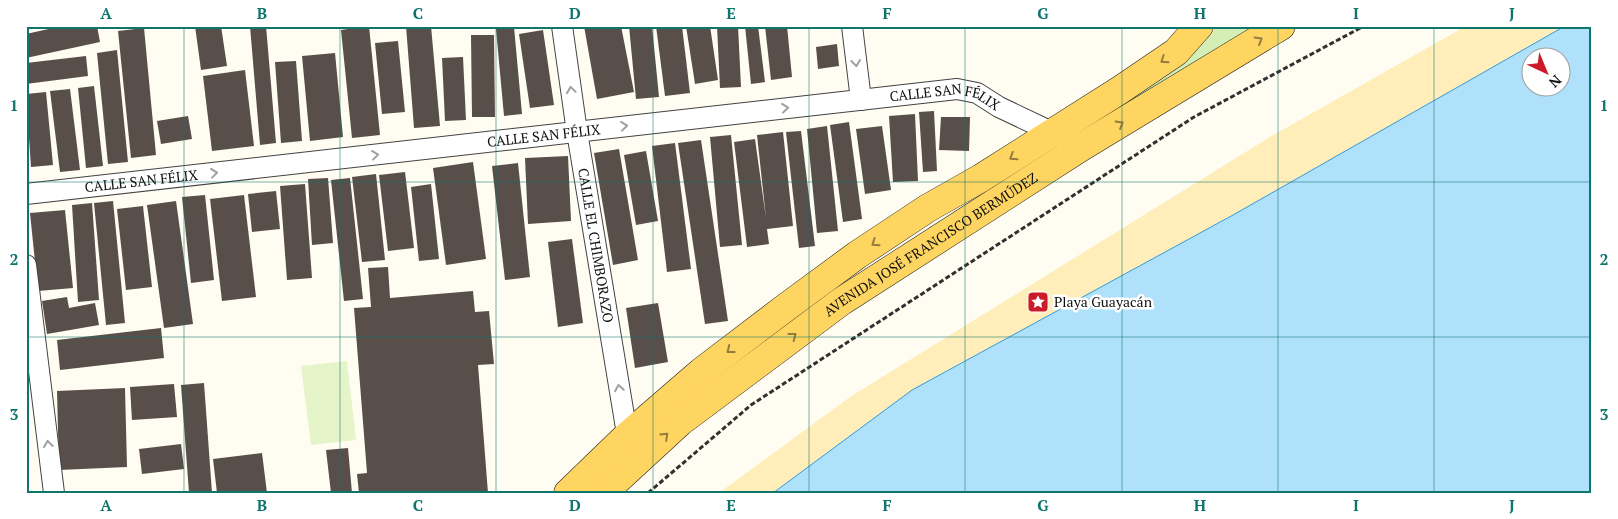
<svg xmlns="http://www.w3.org/2000/svg" width="1618" height="519" viewBox="0 0 1618 519" font-family="'PT Serif',serif">
<style>
.green{fill:#d4eeb6}
.sand{fill:#ffeeb9}
.pitch{fill:#e6f4c9}
.water{fill:#b0e1fb;stroke:#319ad9;fill-rule:evenodd}
.building{fill:#594f4a}
.lines{fill:none;stroke-linecap:round;stroke-linejoin:round}
.minor-casing{stroke:#424242;stroke-width:22}
.primary-casing{stroke:#202020;stroke-width:29}
.path{stroke:#313131;stroke-width:3;stroke-dasharray:5 2.5;stroke-linecap:butt}
.minor{stroke:#fff;stroke-width:20}
.primary{stroke:#ffd561;stroke-width:28}
.oneway{stroke:#937c3c}
.oneway2{stroke:#9f9f9f}
.grid{fill:none;stroke:#0f766e;stroke-width:1;stroke-opacity:0.55}
.labels{text-anchor:middle;stroke-width:5;stroke-linejoin:round;paint-order:stroke}
.street-label{font-size:14px;fill:#0f0f0f;stroke:#fff}
.poi-label{font-size:14px;fill:#0f0f0f;stroke:#fff;text-anchor:start}
.neatline{fill:none;stroke:#0f766e;stroke-width:2}
.grid-label{font-size:16px;text-anchor:middle;font-weight:bold;fill:#0f766e}
</style>
<rect width="100%" height="100%" fill="#fffcf1"/>
<polygon class="green" points="1217,26 1266,26 1107,116 1181,64"/>
<polygon class="sand" points="1466,26 1565,26 1233,215 912,390 773,493 719,493 850,397 1270,137"/>
<polygon class="pitch" points="347,361 356,440 311,445 301,366"/>
<path class="water" d="M1565 26H1592V493H773L912 390 1233 215ZM1530 58H1560V88H1530Z"/>
<g class="building">
<polygon points="62,26 97,26 100,42 26,58 26,34"/>
<polygon points="195,26 221,26 227,66 201,70"/>
<polygon points="250,26 266,26 276,143 260,145"/>
<polygon points="369,26 380,135 352,138 341,30"/>
<polygon points="406,26 431,26 440,126 414,128"/>
<polygon points="584,26 621,26 634,92 597,99"/>
<polygon points="629,26 652,26 659,97 636,99"/>
<polygon points="656,26 682,26 690,93 665,96"/>
<polygon points="686,26 710,26 718,80 695,84"/>
<polygon points="717,26 738,26 741,87 720,88"/>
<polygon points="745,26 758,26 765,82 751,84"/>
<polygon points="765,26 787,26 792,77 771,80"/>
<polygon points="514,27 522,114 504,116 496,29"/>
<polygon points="144,28 156,155 131,158 118,31"/>
<polygon points="543,30 554,105 530,108 519,34"/>
<polygon points="471,35 494,35 495,117 472,117"/>
<polygon points="398,41 405,112 382,114 375,43"/>
<polygon points="837,44 839,66 818,69 816,47"/>
<polygon points="117,50 128,162 108,164 97,53"/>
<polygon points="335,53 343,137 310,141 302,56"/>
<polygon points="86,56 88,76 26,84 26,63"/>
<polygon points="463,57 466,120 445,121 442,58"/>
<polygon points="296,61 302,141 281,143 275,62"/>
<polygon points="245,70 254,146 212,151 203,76"/>
<polygon points="94,86 103,166 86,168 78,88"/>
<polygon points="70,89 80,170 60,172 50,91"/>
<polygon points="46,92 53,165 31,167 26,94"/>
<polygon points="934,111 937,171 923,172 919,112"/>
<polygon points="915,114 918,181 893,182 889,116"/>
<polygon points="188,116 192,139 161,144 157,121"/>
<polygon points="941,117 970,117 969,151 939,150"/>
<polygon points="849,122 862,219 843,222 830,125"/>
<polygon points="827,126 838,231 817,233 807,129"/>
<polygon points="882,126 891,190 865,194 856,129"/>
<polygon points="801,131 815,246 799,248 786,132"/>
<polygon points="783,132 793,226 767,229 769,244 747,247 734,142 755,139 766,218 757,135"/>
<polygon points="731,135 742,245 720,247 710,137"/>
<polygon points="701,140 728,321 705,324 678,143"/>
<polygon points="675,143 691,269 667,272 652,146"/>
<polygon points="619,149 638,260 613,265 594,153"/>
<polygon points="646,151 658,221 636,225 624,155"/>
<polygon points="568,156 571,221 528,224 525,158"/>
<polygon points="473,162 486,259 446,265 433,168"/>
<polygon points="518,163 530,277 505,280 492,166"/>
<polygon points="405,172 414,248 388,251 379,175"/>
<polygon points="376,174 385,260 362,262 352,177"/>
<polygon points="328,178 333,243 312,245 308,179"/>
<polygon points="350,178 363,299 344,301 331,180"/>
<polygon points="305,184 312,278 287,280 280,186"/>
<polygon points="431,184 439,259 419,261 411,187"/>
<polygon points="276,191 280,229 252,232 248,194"/>
<polygon points="205,195 214,280 191,283 182,197"/>
<polygon points="244,195 256,297 222,301 210,199"/>
<polygon points="113,201 125,323 106,325 94,203"/>
<polygon points="176,201 193,324 164,328 147,205"/>
<polygon points="92,203 99,300 78,302 72,205"/>
<polygon points="143,206 152,287 126,290 117,209"/>
<polygon points="65,210 73,288 38,291 30,213"/>
<polygon points="572,239 583,323 558,327 548,242"/>
<polygon points="388,267 390,298 473,291 475,312 489,311 494,364 478,365 488,493 359,493 357,474 367,473 354,308 371,307 368,268"/>
<polygon points="67,297 69,308 95,303 99,325 47,334 42,301"/>
<polygon points="658,303 668,362 635,368 626,308"/>
<polygon points="161,328 164,358 60,370 57,340"/>
<polygon points="204,383 212,493 189,493 181,385"/>
<polygon points="174,384 177,417 132,420 130,387"/>
<polygon points="125,388 127,467 59,470 57,391"/>
<polygon points="181,444 184,469 142,474 139,449"/>
<polygon points="348,448 352,493 331,493 326,450"/>
<polygon points="262,453 267,493 217,493 213,459"/>
</g>
<g class="lines">
<g class="minor-casing">
<g id="minor">
<path id="s1" d="M562 26 577 132 629 446"/>
<polyline points="852,26 861,100"/>
<path id="s2" d="M26 194 957 89 977 93 999 107 1062 137"/>
<polyline points="26,265 54,493"/>
</g>
</g>
<g class="primary-casing">
<g id="primary">
<polyline points="568,493 627,436 701,372 785,308 857,255 928,208 981,178 1120,90 1176,52 1199,26"/>
<path id="s3" d="M603 493 680 422 842 301 1083 146 1281 26"/>
</g>
</g>
<polyline class="path" points="648,493 751,405 1194,117 1364,26"/>
<use href="#minor" class="minor"/>
<use href="#primary" class="primary"/>
</g>
<defs><path id="oneway-chevron" d="M-2-3.5L2.5 0L-2 3.5" fill="none" stroke-width="1.6" stroke-linecap="round" stroke-linejoin="round" transform="scale(1.25)"/></defs>
<g class="oneway">
<use href="#oneway-chevron" transform="translate(1259 40) rotate(-31)"/>
<use href="#oneway-chevron" transform="translate(1164 60) rotate(146)"/>
<use href="#oneway-chevron" transform="translate(1120 124) rotate(-31)"/>
<use href="#oneway-chevron" transform="translate(1013 157) rotate(147)"/>
<use href="#oneway-chevron" transform="translate(875 243) rotate(146)"/>
<use href="#oneway-chevron" transform="translate(793 336) rotate(-37)"/>
<use href="#oneway-chevron" transform="translate(730 350) rotate(142)"/>
<use href="#oneway-chevron" transform="translate(665 436) rotate(-43)"/>
</g>
<g class="oneway2">
<use href="#oneway-chevron" transform="translate(856 63) rotate(83)"/>
<use href="#oneway-chevron" transform="translate(571 90) rotate(-98)"/>
<use href="#oneway-chevron" transform="translate(785 108) rotate(-6)"/>
<use href="#oneway-chevron" transform="translate(624 126) rotate(-6)"/>
<use href="#oneway-chevron" transform="translate(375 155) rotate(-7)"/>
<use href="#oneway-chevron" transform="translate(214 173) rotate(-7)"/>
<use href="#oneway-chevron" transform="translate(619 388) rotate(-99)"/>
<use href="#oneway-chevron" transform="translate(48 444) rotate(-97)"/>
</g>
<path class="grid" d="M184 26V493M340 26V493M496 26V493M653 26V493M809 26V493M965 26V493M1122 26V493M1278 26V493M1434 26V493M26 182H1592M26 337H1592"/>
<defs>
<g id="sight-square" transform="scale(1.125)"><rect x="-9" y="-9" width="18" height="18" rx="4" fill="#cc1a27" stroke="#fff"/><path d="M0-6L1.8-2.2L6-1.7L2.9 1.2L3.7 5.4L0 3.3L-3.7 5.4L-2.9 1.2L-6-1.7L-1.8-2.2Z" fill="#fff"/></g>
</defs>
<g fill-rule="evenodd">
<use href="#sight-square" x="1038" y="302"/>
</g>
<g class="labels">
<g class="street-label">
<text dy="5" stroke="none"><textPath href="#s2" startOffset="926">CALLE SAN FÉLIX</textPath></text>
<text dy="5" stroke="none"><textPath href="#s2" startOffset="521">CALLE SAN FÉLIX</textPath></text>
<text dy="5" stroke="none"><textPath href="#s2" startOffset="116">CALLE SAN FÉLIX</textPath></text>
<text dy="5" stroke="none"><textPath href="#s3" startOffset="412">AVENIDA JOSÉ FRANCISCO BERMÚDEZ</textPath></text>
<text dy="5" stroke="none"><textPath href="#s1" startOffset="222">CALLE EL CHIMBORAZO</textPath></text>
</g>
<g class="poi-label">
<text x="1054" y="307">Playa Guayacán</text>
</g>
</g>
<rect width="1618" height="519" fill="none" stroke="#ffffff" stroke-width="55"/>
<g transform="translate(1546 72) rotate(136)"><circle r="24" fill="#ffffff" stroke="#9f9f9f"/>
<path d="M0-4L9 19L0 12L-9 19Z" fill="#cc1a27"/>
<text y="-8" font-size="14" font-weight="bold" text-anchor="middle" fill="#0f0f0f">N</text>
</g>
<rect x="28" y="28" width="1562" height="464" class="neatline"/>
<g class="grid-label">
<text x="106" y="19">A</text>
<text x="262" y="19">B</text>
<text x="418" y="19">C</text>
<text x="575" y="19">D</text>
<text x="731" y="19">E</text>
<text x="887" y="19">F</text>
<text x="1043" y="19">G</text>
<text x="1200" y="19">H</text>
<text x="1356" y="19">I</text>
<text x="1512" y="19">J</text>
<text x="14" y="111">1</text>
<text x="1604" y="111">1</text>
<text x="14" y="265">2</text>
<text x="1604" y="265">2</text>
<text x="14" y="420">3</text>
<text x="1604" y="420">3</text>
<text x="106" y="511">A</text>
<text x="262" y="511">B</text>
<text x="418" y="511">C</text>
<text x="575" y="511">D</text>
<text x="731" y="511">E</text>
<text x="887" y="511">F</text>
<text x="1043" y="511">G</text>
<text x="1200" y="511">H</text>
<text x="1356" y="511">I</text>
<text x="1512" y="511">J</text>
</g>
</svg>
